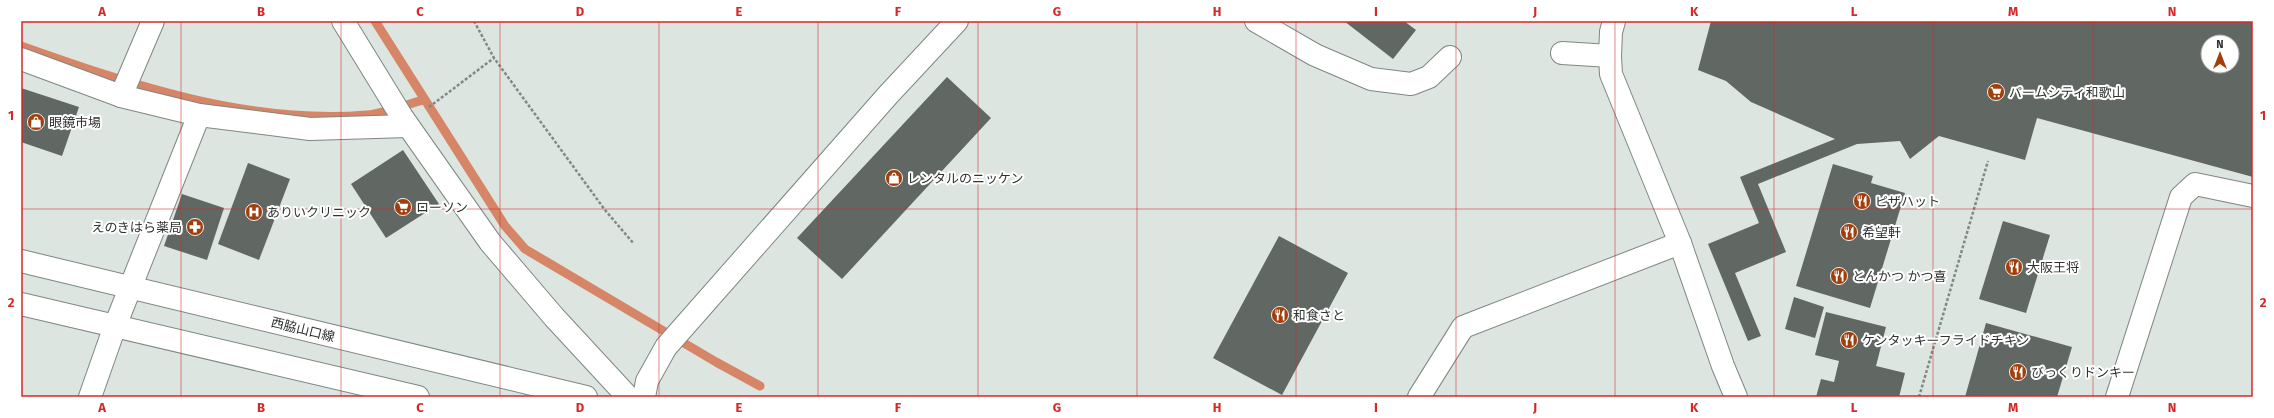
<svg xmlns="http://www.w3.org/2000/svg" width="2274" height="418" viewBox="0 0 2274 418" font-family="'Fira Sans','Noto Sans JP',sans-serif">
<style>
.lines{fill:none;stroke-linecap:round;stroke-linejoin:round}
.stream{stroke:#d68667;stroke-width:9}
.building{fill:#616864;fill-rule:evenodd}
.minor-casing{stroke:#7f8783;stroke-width:24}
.path{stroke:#828885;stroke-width:2.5;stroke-dasharray:3 2;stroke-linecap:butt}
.minor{stroke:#fff;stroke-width:22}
.grid{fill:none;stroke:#d62828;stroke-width:1;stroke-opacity:0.55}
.labels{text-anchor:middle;stroke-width:4;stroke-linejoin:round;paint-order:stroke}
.poi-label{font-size:13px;fill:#2f3231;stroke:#fff;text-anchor:start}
.street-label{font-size:13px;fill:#2f3231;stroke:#fff}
.neatline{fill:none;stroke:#d62828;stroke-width:1.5}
.grid-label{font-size:13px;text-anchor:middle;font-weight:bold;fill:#d62828}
</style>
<rect width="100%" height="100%" fill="#dce5e0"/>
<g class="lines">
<g class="stream">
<polyline points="375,21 505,226 525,249 716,362 760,386"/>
<path d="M21 46C131 85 249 125 367 115 386 113 405 105 423 100"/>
</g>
</g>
<g class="building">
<polygon points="1344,21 1404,21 1416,30 1393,59"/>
<path d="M1711 21H2253V177L2037 118 2025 160 1939 136 1910 159 1900 141 1857 144 1758 184 1786 252 1735 273 1761 336 1748 341 1708 244 1759 223 1740 177 1835 139 1751 102 1726 81 1698 70ZM2208 42H2232V66H2208Z"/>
<polygon points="947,77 991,118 842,279 797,238"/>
<polygon points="21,88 79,107 62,156 21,142"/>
<polygon points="403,150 439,204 386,238 351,184"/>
<polygon points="248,163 290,179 259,260 218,244"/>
<polygon points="1833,164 1873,176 1871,183 1905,193 1870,308 1796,286"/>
<polygon points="182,194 224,208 207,260 164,246"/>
<polygon points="2003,221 2050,235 2026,313 1979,299"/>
<polygon points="1279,236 1348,273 1282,395 1213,358"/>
<polygon points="1794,297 1824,307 1815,338 1785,329"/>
<polygon points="1826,312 1886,327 1876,366 1905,373 1899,397 1816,397 1821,379 1834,382 1839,361 1815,355"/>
<polygon points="1986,323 2072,347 2057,397 1965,397"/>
</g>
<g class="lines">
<g class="minor-casing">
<g id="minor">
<polyline points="343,21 402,117 490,242 554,317 628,397"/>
<polyline points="1256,21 1315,55 1371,79 1411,84 1429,77 1450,57"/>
<polyline points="1562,53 1610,56 1611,32 1614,21"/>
<polyline points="1610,56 1611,74 1680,243 1723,366 1736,397"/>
<polyline points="21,59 121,96 199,115 310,129 408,126"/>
<polyline points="121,96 153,21"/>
<polyline points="21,261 586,397"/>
<polyline points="21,304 418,397"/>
<polyline points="90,397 115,326 199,115"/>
<polyline points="644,397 647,381 666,347 888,95 957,21"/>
<polyline points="1419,397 1463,327 1680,243"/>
<polyline points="2117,397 2181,197 2195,184 2253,196"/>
</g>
</g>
<g class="path">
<polyline points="474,21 494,58 605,210 634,244"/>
<polyline points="429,107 494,58"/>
<polyline points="1919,397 1988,161"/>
</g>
<use href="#minor" class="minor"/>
</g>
<path class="grid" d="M181 21V397M341 21V397M500 21V397M659 21V397M818 21V397M978 21V397M1137 21V397M1296 21V397M1456 21V397M1615 21V397M1774 21V397M1933 21V397M2093 21V397M21 209H2253"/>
<defs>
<g id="supermarket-disc" transform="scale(0.9)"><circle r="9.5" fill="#a23e0c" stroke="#fff"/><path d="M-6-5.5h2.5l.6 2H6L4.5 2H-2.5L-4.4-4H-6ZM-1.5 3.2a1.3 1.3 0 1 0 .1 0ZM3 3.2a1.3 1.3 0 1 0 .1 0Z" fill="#fff"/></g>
<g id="shop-disc" transform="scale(0.9)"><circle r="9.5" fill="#a23e0c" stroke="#fff"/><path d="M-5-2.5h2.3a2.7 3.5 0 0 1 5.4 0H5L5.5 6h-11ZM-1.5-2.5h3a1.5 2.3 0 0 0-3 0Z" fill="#fff"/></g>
<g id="restaurant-disc" transform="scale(0.9)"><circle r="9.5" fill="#a23e0c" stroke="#fff"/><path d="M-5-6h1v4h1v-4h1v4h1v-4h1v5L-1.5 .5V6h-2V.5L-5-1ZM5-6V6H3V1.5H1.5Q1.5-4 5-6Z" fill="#fff"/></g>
<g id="hospital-disc" transform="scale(0.9)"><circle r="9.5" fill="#a23e0c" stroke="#fff"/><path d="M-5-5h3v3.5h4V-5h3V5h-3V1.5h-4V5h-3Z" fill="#fff"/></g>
<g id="pharmacy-disc" transform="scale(0.9)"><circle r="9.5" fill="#a23e0c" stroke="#fff"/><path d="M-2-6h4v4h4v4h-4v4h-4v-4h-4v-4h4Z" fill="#fff"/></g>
</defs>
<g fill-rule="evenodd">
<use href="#supermarket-disc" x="1996" y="92"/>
<use href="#shop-disc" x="36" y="122"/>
<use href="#shop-disc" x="894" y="178"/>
<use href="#restaurant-disc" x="1862" y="201"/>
<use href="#supermarket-disc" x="403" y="207"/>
<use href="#hospital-disc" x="254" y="212"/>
<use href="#pharmacy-disc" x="195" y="227"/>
<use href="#restaurant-disc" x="1849" y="232"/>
<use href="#restaurant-disc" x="2014" y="267"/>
<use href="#restaurant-disc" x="1839" y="276"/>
<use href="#restaurant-disc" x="1280" y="315"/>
<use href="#restaurant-disc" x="1849" y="340"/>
<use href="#restaurant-disc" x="2018" y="372"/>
</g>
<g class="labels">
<g class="poi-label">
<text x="2009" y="97">パームシティ和歌山</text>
<text x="49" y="127">眼鏡市場</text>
<text x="907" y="183">レンタルのニッケン</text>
<text x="1875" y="206">ピザハット</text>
<text x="416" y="212">ローソン</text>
<text x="267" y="217">ありいクリニック</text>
<text x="182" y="232" text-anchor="end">えのきはら薬局</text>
<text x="1862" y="237">希望軒</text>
<text x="2027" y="272">大阪王将</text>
<text x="1852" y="281">とんかつ かつ喜</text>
<text x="1293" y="320">和食さと</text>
<text x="1862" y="345">ケンタッキーフライドチキン</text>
<text x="2031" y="377">びっくりドンキー</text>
</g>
<g class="street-label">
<text transform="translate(303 329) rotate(14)" y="5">西脇山口線</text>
</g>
</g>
<rect width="2274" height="418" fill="none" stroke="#ffffff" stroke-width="44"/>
<g transform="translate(2220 54)"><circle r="19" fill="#ffffff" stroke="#acadad"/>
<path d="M0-3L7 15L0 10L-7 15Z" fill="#a23e0c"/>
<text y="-6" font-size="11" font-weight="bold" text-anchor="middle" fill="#2f3231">N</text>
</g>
<rect x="22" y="22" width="2230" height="374" class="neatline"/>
<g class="grid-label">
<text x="102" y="16">A</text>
<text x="261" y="16">B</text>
<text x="420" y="16">C</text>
<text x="580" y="16">D</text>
<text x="739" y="16">E</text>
<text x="898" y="16">F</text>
<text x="1057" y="16">G</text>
<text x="1217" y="16">H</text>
<text x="1376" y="16">I</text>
<text x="1535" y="16">J</text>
<text x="1694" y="16">K</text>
<text x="1854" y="16">L</text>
<text x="2013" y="16">M</text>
<text x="2172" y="16">N</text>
<text x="11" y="120">1</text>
<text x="2263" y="120">1</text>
<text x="11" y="307">2</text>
<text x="2263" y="307">2</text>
<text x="102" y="412">A</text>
<text x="261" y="412">B</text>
<text x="420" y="412">C</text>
<text x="580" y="412">D</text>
<text x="739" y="412">E</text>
<text x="898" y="412">F</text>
<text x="1057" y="412">G</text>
<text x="1217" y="412">H</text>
<text x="1376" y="412">I</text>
<text x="1535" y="412">J</text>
<text x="1694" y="412">K</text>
<text x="1854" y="412">L</text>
<text x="2013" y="412">M</text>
<text x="2172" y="412">N</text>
</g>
</svg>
